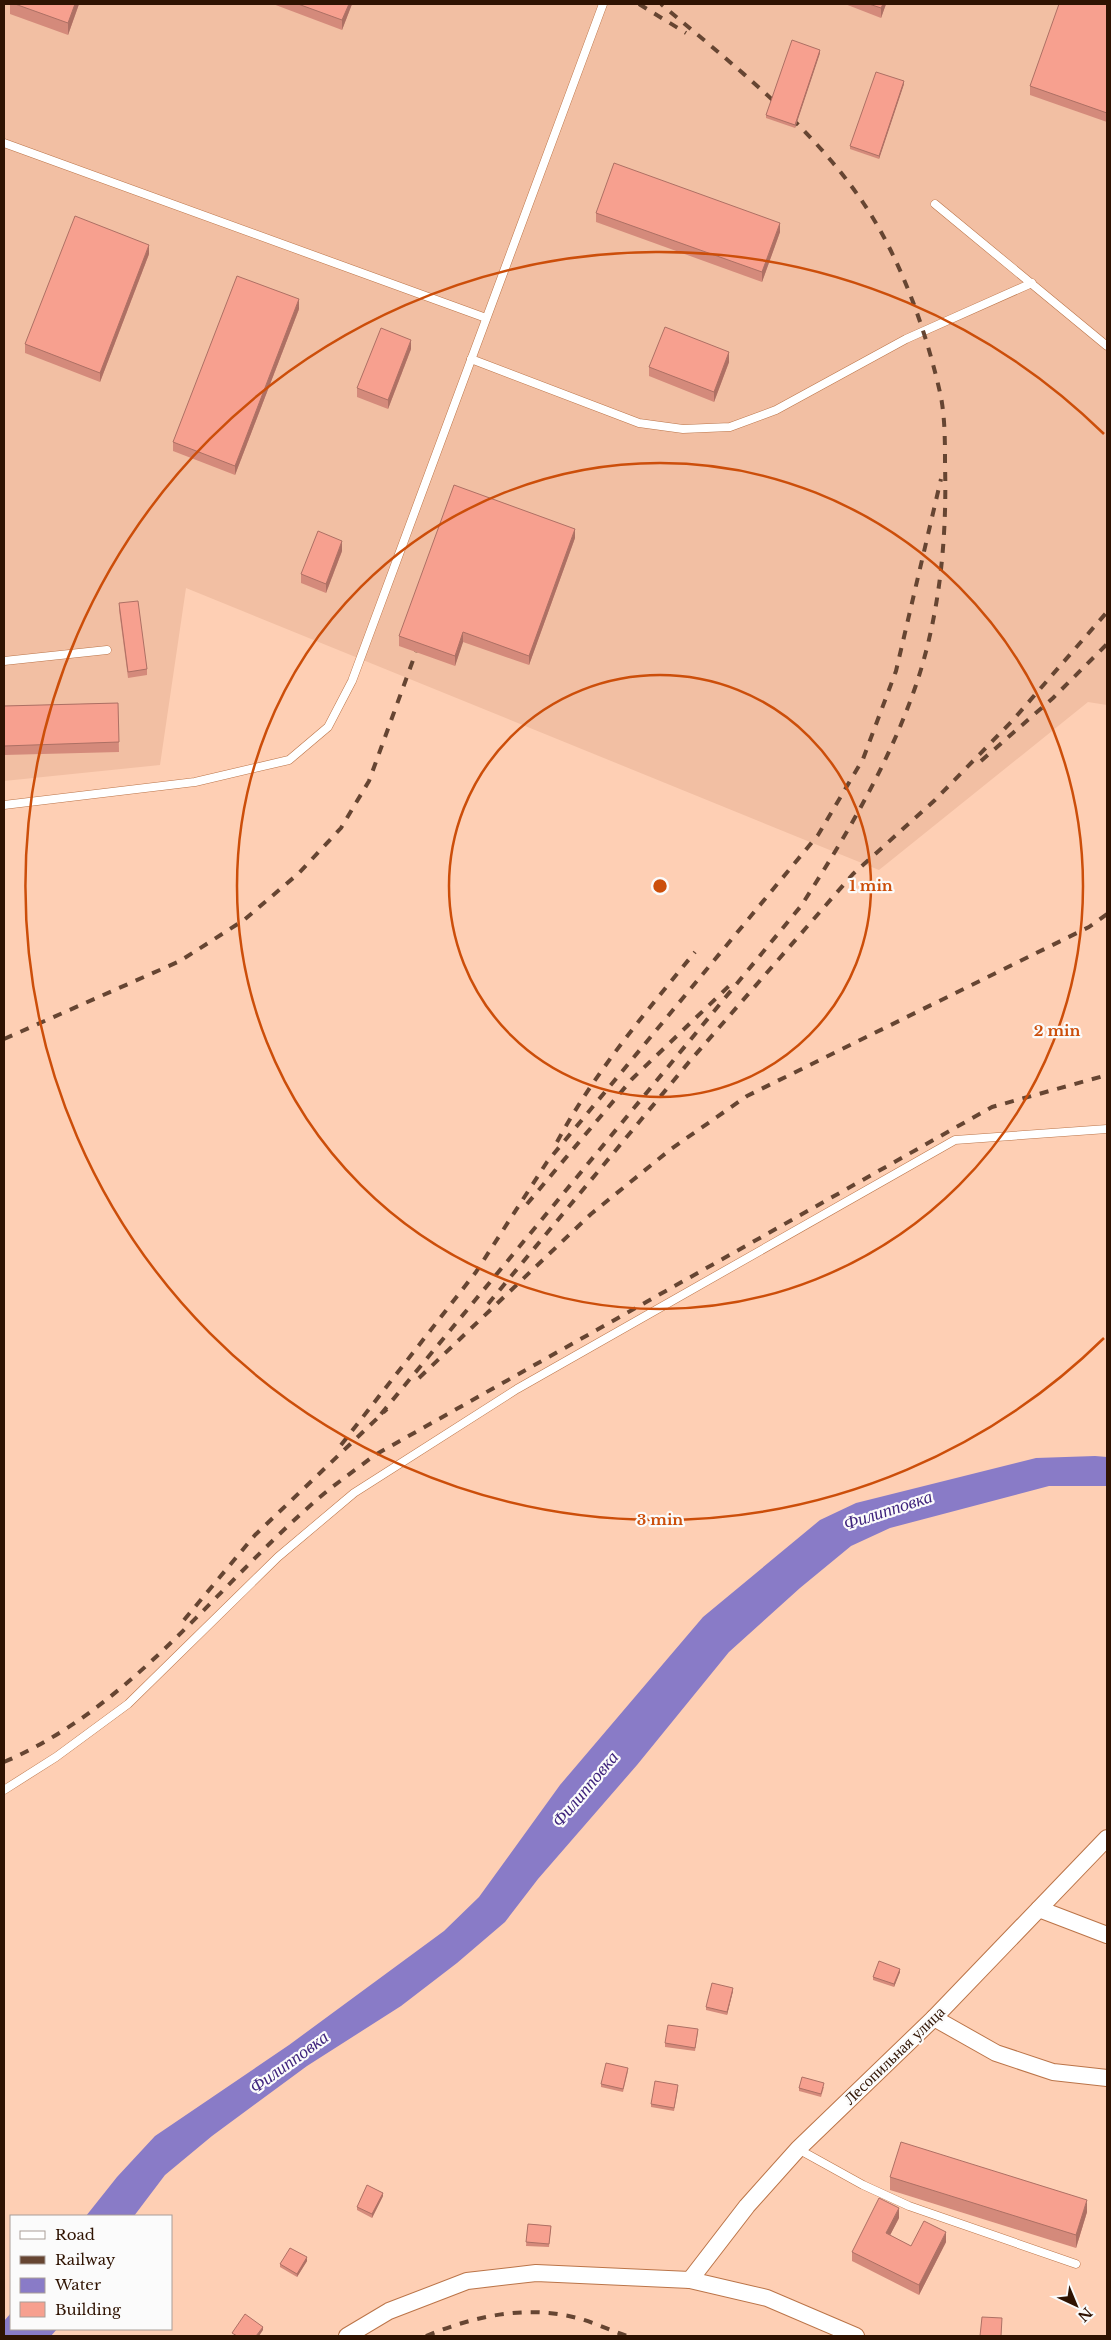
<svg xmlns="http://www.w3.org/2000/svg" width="1111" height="2340" viewBox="0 0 1111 2340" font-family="'Libre Baskerville',serif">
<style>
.built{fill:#f2bfa3}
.water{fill:#897bc7}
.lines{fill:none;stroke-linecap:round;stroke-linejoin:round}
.lane-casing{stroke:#bb7448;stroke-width:9}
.street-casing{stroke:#bb7448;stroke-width:18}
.lane{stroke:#fff;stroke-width:8}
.street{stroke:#fff;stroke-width:16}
.rail{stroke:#664532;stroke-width:4;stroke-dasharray:9 9;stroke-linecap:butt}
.wall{fill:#d48a7b}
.shaded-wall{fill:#ad7064}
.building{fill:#f7a08f;stroke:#ad7064}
.ring{fill:none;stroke:#cc4e0a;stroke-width:2.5}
.labels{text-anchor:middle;stroke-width:4.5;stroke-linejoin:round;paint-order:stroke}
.street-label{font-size:16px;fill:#2f1302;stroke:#fbfbfb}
.water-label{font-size:18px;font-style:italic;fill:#3f247d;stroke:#fbfbfb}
.centre{fill:#cc4e0a;stroke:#fbfbfb;stroke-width:2.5}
.ring-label{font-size:15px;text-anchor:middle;font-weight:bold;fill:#cc4e0a;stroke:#fbfbfb;stroke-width:4.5;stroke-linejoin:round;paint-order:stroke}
</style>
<rect width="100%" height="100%" fill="#fecfb4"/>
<polygon class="built" points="4,4 1107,4 1107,705 1088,702 879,870 186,588 160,765 4,781"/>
<g class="water">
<polygon points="1095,1456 1107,1457 1107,1486 1049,1486 890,1528 851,1546 800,1588 729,1652 637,1765 538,1879 505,1922 457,1963 401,2006 307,2066 212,2136 165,2175 134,2216 86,2216 117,2177 155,2136 289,2045 444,1931 479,1897 560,1785 703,1617 820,1520 856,1503 1036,1458"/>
<polygon points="11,2313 11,2329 57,2329 51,2336 4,2336 4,2321"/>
</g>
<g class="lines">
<g class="lane-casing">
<g id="lane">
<polyline points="4,143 486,318"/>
<polyline points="935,204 1107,346"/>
<polyline points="471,359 639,423 683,429 730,427 776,410 906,339 1032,283"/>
<polyline points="4,661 107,650"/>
<polyline points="4,805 195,782 289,760 328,727 352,681 603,4"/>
<polyline points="4,1790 56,1757 128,1704 278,1557 354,1493 517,1389 955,1140 1107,1129"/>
<polyline points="798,2149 863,2185 909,2206 1076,2264"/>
</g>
</g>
<g class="street-casing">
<g id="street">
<polyline points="1039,1909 1107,1935"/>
<polyline points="934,2018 996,2053 1053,2072 1107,2078"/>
<polyline points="690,2280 747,2206 798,2149 934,2018 1107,1838"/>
<polyline points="347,2336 389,2311 467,2281 536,2273 690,2280 767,2298 856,2336"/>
</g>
</g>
<use href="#lane" class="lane"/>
<use href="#street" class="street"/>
<g class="rail">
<polyline points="639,4 686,33"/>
<polyline points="981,761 1053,698 1107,644"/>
<polyline points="4,1039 180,961 244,920 299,873 341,828 369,781 416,652"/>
<path d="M557 1142C594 1073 646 1012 695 952"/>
<polyline points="527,1204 632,1079 730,985"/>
<polyline points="488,1304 689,1062 853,874 935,800 1013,720 1107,612"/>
<polyline points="419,1378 591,1214 671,1149 747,1096 1089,927 1107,914"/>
<path d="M381 1414 801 906C846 836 889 764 916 685 940 614 947 538 945 464 945 442 945 419 941 397 927 333 901 259 864 204 811 125 733 65 661 4"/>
<polyline points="341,1445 476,1272 547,1162 818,835 863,759 896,671 941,479"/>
<polyline points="184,1620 255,1535 387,1409"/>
<path d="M4 1762C130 1708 212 1592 312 1504 332 1486 354 1471 375 1455L992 1107 1107 1075"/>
<path d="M426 2336C472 2317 523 2305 573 2317 591 2321 609 2330 627 2336"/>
</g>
</g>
<g class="wall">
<polygon points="10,4 79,4 68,35 10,14"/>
<polygon points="273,4 352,4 342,30"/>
<polygon points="845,4 886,4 881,18"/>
<polygon points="1107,4 1107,122 1030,95 1030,86"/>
<polygon points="820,53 795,128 766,118 766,115"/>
<polygon points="904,84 879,159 850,149 850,146"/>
<polygon points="596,213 780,232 762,282 596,222"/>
<polygon points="149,254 100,382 25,353 25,344"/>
<polygon points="299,309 235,475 173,451 173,442"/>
<polygon points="411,349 388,409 357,397 357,388"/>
<polygon points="729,362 714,402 649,376 649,367"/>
<polygon points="575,538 529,665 463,642 455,666 399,646 399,636"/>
<polygon points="342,551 326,593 301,583 301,574"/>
<polygon points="119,603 147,669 147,675 128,678 119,610"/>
<polygon points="118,703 119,752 4,755 4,706"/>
<polygon points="900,1972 894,1987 873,1980 873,1977"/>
<polygon points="733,1991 727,2015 706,2010 706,2007"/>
<polygon points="698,2032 695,2051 665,2047 665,2043"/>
<polygon points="628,2071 623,2092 601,2087 601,2084"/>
<polygon points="824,2087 821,2097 799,2091 799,2088"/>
<polygon points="678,2089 674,2111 651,2107 651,2104"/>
<polygon points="890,2177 1087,2212 1076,2248 890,2190"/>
<polygon points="383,2196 372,2218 357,2210 357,2207"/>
<polygon points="899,2218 890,2235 911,2246 946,2242 919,2295 852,2261 852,2252"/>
<polygon points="528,2224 551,2226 549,2247 526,2246"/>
<polygon points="307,2261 297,2277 280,2267 280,2264"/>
</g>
<g class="shaded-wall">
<polygon points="75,4 79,4 68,35 68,23"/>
<polygon points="349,4 352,4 342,30 342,20"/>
<polygon points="883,4 886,4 881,18 881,8"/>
<polygon points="820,50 820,53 795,128 795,125"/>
<polygon points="904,81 904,84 879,159 879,156"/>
<polygon points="780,223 780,232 762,282 762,272"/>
<polygon points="149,245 149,254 100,382 100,373"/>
<polygon points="299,299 299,309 235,475 235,466"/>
<polygon points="411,340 411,349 388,409 388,400"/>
<polygon points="729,352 729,362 714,402 714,392"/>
<polygon points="575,529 575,538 529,665 529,656"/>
<polygon points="342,541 342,551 326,593 326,584"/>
<polygon points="463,632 463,642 455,666 455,656"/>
<polygon points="900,1969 900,1972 894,1987 894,1984"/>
<polygon points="733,1988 733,1991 727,2015 727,2012"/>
<polygon points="383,2193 383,2196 372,2218 372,2214"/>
<polygon points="1087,2200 1087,2212 1076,2248 1076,2235"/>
<polygon points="899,2208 899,2218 886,2243 886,2233"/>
<polygon points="946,2232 946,2242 919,2295 919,2285"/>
<polygon points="307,2257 307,2261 297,2277 297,2274"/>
<polygon points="263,2327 263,2330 259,2336 256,2336"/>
</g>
<g class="building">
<polygon points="15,4 75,4 68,23"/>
<polygon points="298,4 349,4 342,20"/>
<polygon points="869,4 883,4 881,8"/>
<polygon points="1059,4 1107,4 1107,113 1030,86"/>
<polygon points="792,40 820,50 795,125 766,115"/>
<polygon points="876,72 904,81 879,156 850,146"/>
<polygon points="614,163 780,223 762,272 596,213"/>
<polygon points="75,216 149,245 100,373 25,344"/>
<polygon points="237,276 299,299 235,466 173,442"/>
<polygon points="665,327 729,352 714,392 649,367"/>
<polygon points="381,328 411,340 388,400 357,388"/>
<polygon points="454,485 575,529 529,656 463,632 455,656 399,636"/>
<polygon points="318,531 342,541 326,584 301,574"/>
<polygon points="138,601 147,669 128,672 119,603"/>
<polygon points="118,703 119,742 4,746 4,706"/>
<polygon points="879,1961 900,1969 894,1984 873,1977"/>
<polygon points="712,1983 733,1988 727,2012 706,2007"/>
<polygon points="668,2025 698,2029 695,2048 665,2043"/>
<polygon points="606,2063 628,2068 623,2089 601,2084"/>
<polygon points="802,2077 824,2083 821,2094 799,2088"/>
<polygon points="655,2081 678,2085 674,2108 651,2104"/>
<polygon points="901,2142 1087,2200 1076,2235 890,2177"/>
<polygon points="367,2185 383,2193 372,2214 357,2207"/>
<polygon points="879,2198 899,2208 886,2233 911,2246 924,2221 946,2232 919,2285 852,2252"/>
<polygon points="528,2224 551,2226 549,2244 526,2242"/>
<polygon points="290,2248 307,2257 297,2274 280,2264"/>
<polygon points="245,2314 263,2327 256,2336 237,2336 232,2333"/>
<polygon points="982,2317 1002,2318 1001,2336 980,2336"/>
</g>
<g class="ring">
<circle cx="660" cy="886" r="211"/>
<circle cx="660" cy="886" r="423"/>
<path d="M1104 1338A634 634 0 1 1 1104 434"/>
</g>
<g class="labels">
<g class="street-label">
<text transform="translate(894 2055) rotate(-44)" y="6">Лесопильная улица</text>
</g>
<g class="water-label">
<text transform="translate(888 1510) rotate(-18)" y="6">Филипповка</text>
<text transform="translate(585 1789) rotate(-50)" y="6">Филипповка</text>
<text transform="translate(289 2062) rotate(-36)" y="6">Филипповка</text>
</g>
</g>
<circle cx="660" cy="886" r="8" class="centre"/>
<g class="ring-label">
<text x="871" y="891">1 min</text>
<text x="1057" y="1036">2 min</text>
<text x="660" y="1525">3 min</text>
</g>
<rect width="1111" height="2340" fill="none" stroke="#2f1302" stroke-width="10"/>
<rect x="10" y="2215" width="162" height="115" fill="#fbfbfb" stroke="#a99e97"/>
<rect x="20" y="2231" width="25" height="8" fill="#ffffff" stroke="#a99e97"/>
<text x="55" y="2240" font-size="15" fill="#2f1302">Road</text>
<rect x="20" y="2256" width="25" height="8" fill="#664532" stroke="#a99e97"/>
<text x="55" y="2265" font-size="15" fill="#2f1302">Railway</text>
<rect x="20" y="2278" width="25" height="15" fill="#897bc7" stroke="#a99e97"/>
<text x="55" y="2290" font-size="15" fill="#2f1302">Water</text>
<rect x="20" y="2302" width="25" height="15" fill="#f7a08f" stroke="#a99e97"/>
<text x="55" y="2315" font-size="15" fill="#2f1302">Building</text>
<g transform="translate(1076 2305) rotate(136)" stroke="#fbfbfb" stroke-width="4" paint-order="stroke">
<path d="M0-4L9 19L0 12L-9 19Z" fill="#2f1302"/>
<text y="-8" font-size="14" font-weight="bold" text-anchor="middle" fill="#2f1302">N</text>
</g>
</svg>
